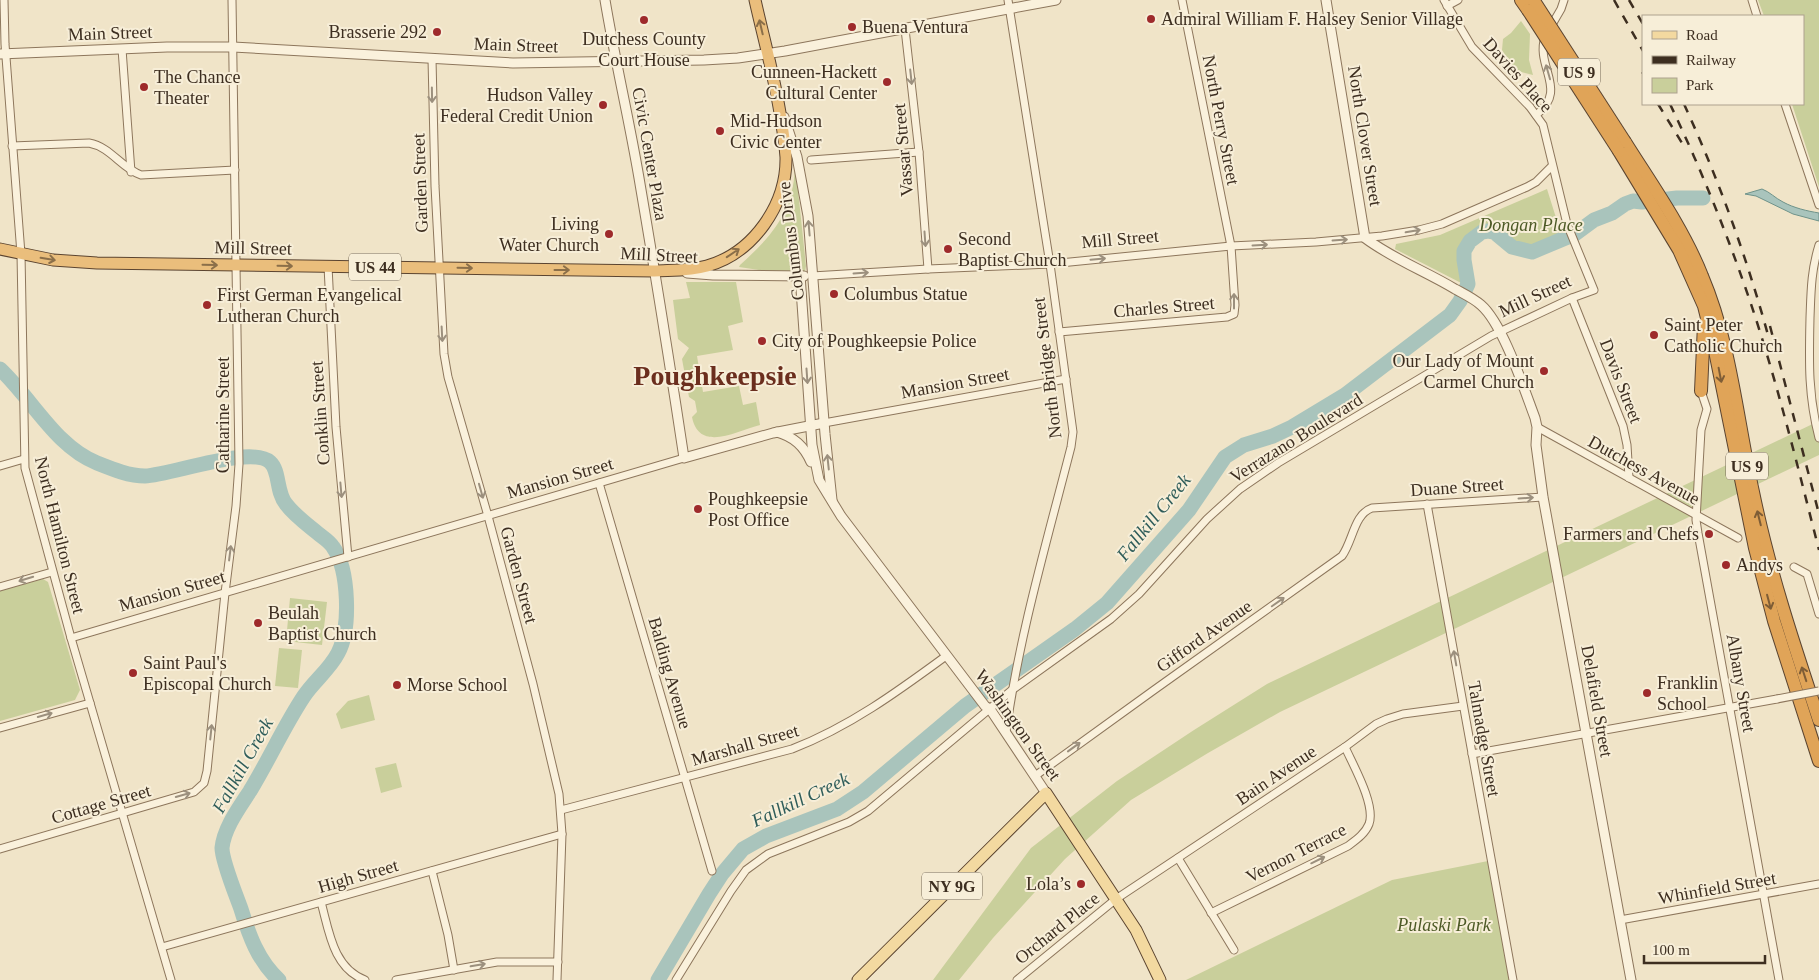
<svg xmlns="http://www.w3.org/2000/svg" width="1819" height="980" viewBox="0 0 1819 980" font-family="Georgia,serif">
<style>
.green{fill:#c9cf9b}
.water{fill:#a9c4bc;stroke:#6f938a}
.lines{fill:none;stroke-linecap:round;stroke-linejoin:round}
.river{stroke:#a9c4bc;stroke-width:15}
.minor-casing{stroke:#8d765c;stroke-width:9}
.tertiary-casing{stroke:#8d765c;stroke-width:11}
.primary-casing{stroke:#5b4430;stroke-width:13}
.trunk-casing{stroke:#5b4430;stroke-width:13}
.motorway-casing{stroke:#5b4430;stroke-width:14}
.minor{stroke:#faf1dc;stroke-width:7}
.tertiary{stroke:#faf1dc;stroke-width:9}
.primary{stroke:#f3d9a0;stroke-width:11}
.trunk{stroke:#eabe7c;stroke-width:11}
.motorway{stroke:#e0a458;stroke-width:12}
.rail{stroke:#3d2e20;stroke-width:2.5;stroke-dasharray:9 9;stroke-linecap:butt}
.minor-bridge-casing{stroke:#8d765c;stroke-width:9;stroke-linecap:butt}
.motorway-bridge-casing{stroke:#5b4430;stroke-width:14;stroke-linecap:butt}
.minor-bridge{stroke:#faf1dc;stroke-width:7}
.motorway-bridge{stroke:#e0a458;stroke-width:12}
.oneway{stroke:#8b6f49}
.oneway2{stroke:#9c907e}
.oneway3{stroke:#7e5d36}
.poi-dot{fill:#9e2a2b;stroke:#f7eed8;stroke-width:2}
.labels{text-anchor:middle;stroke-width:4;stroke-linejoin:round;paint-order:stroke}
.shield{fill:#f7eed8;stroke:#756857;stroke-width:1}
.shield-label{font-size:16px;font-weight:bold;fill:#3d2e20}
.poi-label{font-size:18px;fill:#3d2e20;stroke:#f7eed8;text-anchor:start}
.street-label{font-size:18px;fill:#3d2e20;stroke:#f7eed8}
.park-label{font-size:18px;font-style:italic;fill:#4d5a26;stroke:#f7eed8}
.water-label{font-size:19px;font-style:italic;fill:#2f5d5a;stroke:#f7eed8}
.town-label{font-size:28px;font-weight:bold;fill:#6b2e1e;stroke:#f7eed8}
</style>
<rect width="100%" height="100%" fill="#f0e4c8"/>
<g class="green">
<polygon points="1758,0 1819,0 1819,187 1792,104 1803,104 1803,16 1764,16"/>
<polygon points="1521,21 1530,34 1529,60 1533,75 1514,70 1502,50 1503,39 1511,33"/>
<path d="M795 162 806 266 805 272 780 273 739 267 740 265C774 234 795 210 795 162Z"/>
<path d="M1547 189 1563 240C1551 244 1539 253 1526 252 1520 251 1513 248 1508 245 1496 237 1491 224 1475 236 1470 240 1465 245 1464 252 1462 263 1470 274 1467 286L1395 249 1396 244 1440 235Z"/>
<path d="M686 282H736L743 322 728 326 733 350 697 356 703 392 739 386 743 405 756 402 760 425C737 431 699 453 692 417L697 412 695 401 689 397 682 359 689 348 678 339 673 300 690 298Z"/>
<polygon points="1819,421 1819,455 1280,712 1208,753 1131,800 1065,859 993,938 959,980 933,980 1031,848 1117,781 1194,730 1267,684"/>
<polygon points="43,579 48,582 80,690 75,700 0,721 0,591"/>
<polygon points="290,598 327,602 322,645 286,641"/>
<polygon points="279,648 302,650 298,688 275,686"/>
<polygon points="369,695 375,720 341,729 336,714 348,701"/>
<polygon points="396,763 402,787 381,793 375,768"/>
<polygon points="1488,861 1510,980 1186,980 1392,880"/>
</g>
<path class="water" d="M1762 189C1770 192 1775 198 1783 202 1794 208 1807 211 1819 213V221L1793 214 1756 196 1745 194Z"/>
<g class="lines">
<g class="river">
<path d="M0 369C32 399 56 447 97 463 112 469 129 476 145 476 171 475 251 445 270 462 280 471 276 492 286 504 295 516 308 525 320 535 324 538 330 542 333 547 349 569 351 629 338 653 330 669 314 681 304 696 284 726 269 760 250 791 239 808 224 828 222 848 222 861 236 895 241 909 249 935 258 961 279 980"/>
<polyline points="658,980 709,894 722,874 743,849 766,836 837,809 863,792 965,706 1075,629 1107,603 1189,510 1225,457 1244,445 1273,436 1292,427 1345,395 1450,315 1460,301 1468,284 1464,260 1464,251 1470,241 1482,232 1488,231 1494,232 1512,247 1532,252 1575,234 1594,220 1612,213 1625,204 1633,201 1642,202 1677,198 1703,198"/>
</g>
<g class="minor-casing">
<g id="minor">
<polyline points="4,0 5,44 21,254 25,468 71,638 171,980"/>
<polyline points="1752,0 1757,16"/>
<polyline points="1447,6 1458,0"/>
<polyline points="1550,28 1561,9 1564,0"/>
<polyline points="905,29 919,152 928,269"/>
<polyline points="122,49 131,172"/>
<polyline points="432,59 435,186 444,354 448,377 488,516 533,684 559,794 562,834 557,980"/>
<polyline points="1785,104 1819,205"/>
<path d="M1536 115C1569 90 1535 67 1545 37"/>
<path d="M12 146 89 143C111 147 121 168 141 175L235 170"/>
<polyline points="811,160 919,152"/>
<path d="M1819 245C1811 271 1811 291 1810 318 1809 362 1808 395 1819 438"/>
<polyline points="328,266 336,427 348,557"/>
<polyline points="812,276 928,269 1050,264 1231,246 1316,242 1382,236 1419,230 1442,224 1527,187 1536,182 1552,166"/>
<polyline points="1572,298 1623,426 1627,445 1629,478"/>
<polyline points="1059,332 1227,317 1234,314 1235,305 1231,246 1182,0"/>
<polyline points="1701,391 1707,409 1701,430 1696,520 1698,533 1779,980"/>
<polyline points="824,423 1066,379"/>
<polyline points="1537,427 1738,538"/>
<polyline points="0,466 24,459"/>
<polyline points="599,483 712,871"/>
<polyline points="1427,504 1513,980"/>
<polyline points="1794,567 1807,574 1819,614"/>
<polyline points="0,587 52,572"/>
<polyline points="71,638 684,458"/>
<polyline points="0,728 90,703"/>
<path d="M1006 732C1019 636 1047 541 1071 447L1073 432 1050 264 1008 0"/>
<polyline points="1472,754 1777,699"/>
<path d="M1035 776 1154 690 1342 556C1353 541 1354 514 1372 508L1543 497"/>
<path d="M561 810 792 749C849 727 897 692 946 656"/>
<polyline points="0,849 194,792 204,783 207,771 225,593 236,506 239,464 232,0"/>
<polyline points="1178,858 1234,950"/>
<polyline points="432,871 448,935 454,970"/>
<path d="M321 902C329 931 333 968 365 980"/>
<path d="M1211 913 1348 846C1356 840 1365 834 1369 824 1376 805 1353 765 1345 747"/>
<polyline points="1620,920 1819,884"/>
<polyline points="162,947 562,834"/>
<polyline points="396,980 497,962 558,962"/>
<polyline points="676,980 731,891 746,870 768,854 849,822 868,811 1012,690 1111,619 1139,594 1207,519 1240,489 1278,463 1491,336 1572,298 1594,290 1567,224 1543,125 1530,107 1472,47 1444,0"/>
<polyline points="1017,980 1116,899 1345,747 1376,724 1387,719 1403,714 1463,706"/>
</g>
</g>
<g class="tertiary-casing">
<g id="tertiary">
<path d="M605 0C615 60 629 119 639 178 655 272 670 365 684 458L773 433 824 423"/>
<path d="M1326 0 1365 238C1393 259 1425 271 1455 289 1464 294 1473 298 1481 305 1503 324 1524 389 1535 418L1537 427 1536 445 1543 497 1631 980"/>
<polyline points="0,54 167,47 233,47 513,63 704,60 738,58 785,51 1056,0"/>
<polyline points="784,117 797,157 808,216 825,434 832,500"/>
<polyline points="687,273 713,275 804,276"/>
<polyline points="800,275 812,445 819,480 841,516 985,706 990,709 1046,793"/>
<path d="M777 432C794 437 804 446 811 462"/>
</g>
</g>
<g class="primary-casing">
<polyline id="primary" points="858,980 1046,793 1136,930 1160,980"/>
</g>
<g class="trunk-casing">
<path id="trunk" d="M0 249 53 260 97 263 654 271C672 270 690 271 707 266 753 253 787 205 786 157 785 144 783 131 781 119 775 79 764 40 755 0"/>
</g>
<g class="motorway-casing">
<g id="motorway">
<polyline points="1521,0 1528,10"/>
<path d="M1625 142C1652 185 1683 228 1702 276 1731 344 1737 420 1753 492 1769 570 1794 645 1819 720"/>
<polyline points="1619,151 1679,250 1704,306 1714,346 1755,548 1774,621 1819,761"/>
<polyline points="1701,391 1704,324"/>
</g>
</g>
<use href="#minor" class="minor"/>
<use href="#tertiary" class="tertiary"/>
<use href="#primary" class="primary"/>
<use href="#trunk" class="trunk"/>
<use href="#motorway" class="motorway"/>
<g class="rail">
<polyline points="1614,0 1643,51"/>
<polyline points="1629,0 1643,24"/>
<polyline points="1642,72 1643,73"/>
<polyline points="1658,104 1682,143"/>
<path d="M1670 104C1701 169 1728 236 1751 304 1778 385 1798 468 1819 550"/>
<path d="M1684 104C1718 178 1746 255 1768 335"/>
<polyline points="1770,326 1819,514"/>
</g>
<g class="minor-bridge-casing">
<polyline id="minor-bridge" points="1777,699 1819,691"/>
</g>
<g class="motorway-bridge-casing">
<g id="motorway-bridge">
<polyline points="1534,1 1625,142"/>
<polyline points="1528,10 1619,151"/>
</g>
</g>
<use href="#minor-bridge" class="minor-bridge"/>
<use href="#motorway-bridge" class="motorway-bridge"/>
</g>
<defs><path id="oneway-shaft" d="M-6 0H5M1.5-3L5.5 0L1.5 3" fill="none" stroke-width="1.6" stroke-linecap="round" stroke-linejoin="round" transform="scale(1.25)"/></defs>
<g class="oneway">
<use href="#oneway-shaft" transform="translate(761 27) rotate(-103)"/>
<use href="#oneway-shaft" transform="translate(733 253) rotate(-34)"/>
<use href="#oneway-shaft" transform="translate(48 259) rotate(9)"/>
<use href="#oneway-shaft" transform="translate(210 265) rotate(1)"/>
<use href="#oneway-shaft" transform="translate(285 266) rotate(1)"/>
<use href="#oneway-shaft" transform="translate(465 268) rotate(1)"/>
<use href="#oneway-shaft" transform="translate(562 270)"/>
</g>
<g class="oneway2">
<use href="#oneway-shaft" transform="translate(1548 72) rotate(-106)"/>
<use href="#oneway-shaft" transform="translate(911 77) rotate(84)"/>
<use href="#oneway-shaft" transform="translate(432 95) rotate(89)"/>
<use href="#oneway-shaft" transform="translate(809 228) rotate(-95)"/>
<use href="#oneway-shaft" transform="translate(1413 231) rotate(-10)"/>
<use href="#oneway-shaft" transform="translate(925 239) rotate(86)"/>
<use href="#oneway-shaft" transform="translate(1340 240) rotate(-4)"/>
<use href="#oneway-shaft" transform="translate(1260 245) rotate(-3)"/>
<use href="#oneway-shaft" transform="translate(1098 259) rotate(-5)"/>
<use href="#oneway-shaft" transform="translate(861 273) rotate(-4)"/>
<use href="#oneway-shaft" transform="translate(1234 301) rotate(-90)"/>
<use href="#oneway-shaft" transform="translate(442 334) rotate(87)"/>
<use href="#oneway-shaft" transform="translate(807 376) rotate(86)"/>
<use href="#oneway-shaft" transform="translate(828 462) rotate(-96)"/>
<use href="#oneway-shaft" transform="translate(341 490) rotate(85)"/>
<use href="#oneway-shaft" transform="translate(481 491) rotate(74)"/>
<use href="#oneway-shaft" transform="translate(1526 498) rotate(-4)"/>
<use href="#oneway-shaft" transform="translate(230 553) rotate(-83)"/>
<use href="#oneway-shaft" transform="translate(26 579) rotate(163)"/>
<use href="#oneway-shaft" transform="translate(1278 602) rotate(-35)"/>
<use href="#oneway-shaft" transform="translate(1455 658) rotate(-100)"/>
<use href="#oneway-shaft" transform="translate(45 715) rotate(-16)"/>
<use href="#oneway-shaft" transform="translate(211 732) rotate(-84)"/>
<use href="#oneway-shaft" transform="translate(1074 747) rotate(-36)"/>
<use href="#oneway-shaft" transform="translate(183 795) rotate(-16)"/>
<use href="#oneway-shaft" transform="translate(1318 860) rotate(-26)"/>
<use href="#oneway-shaft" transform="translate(478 965) rotate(-10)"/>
</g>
<g class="oneway3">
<use href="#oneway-shaft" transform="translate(1720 375) rotate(79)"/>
<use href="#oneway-shaft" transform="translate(1759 518) rotate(-104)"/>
<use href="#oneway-shaft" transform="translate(1769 602) rotate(75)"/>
<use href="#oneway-shaft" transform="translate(1804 674) rotate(-108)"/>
</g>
<g class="poi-dot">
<circle cx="1151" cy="19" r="5"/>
<circle cx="644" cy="20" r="5"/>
<circle cx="852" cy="27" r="5"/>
<circle cx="437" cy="32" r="5"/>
<circle cx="887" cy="82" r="5"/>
<circle cx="144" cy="87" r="5"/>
<circle cx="603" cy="105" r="5"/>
<circle cx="720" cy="131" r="5"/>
<circle cx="609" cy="234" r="5"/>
<circle cx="948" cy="249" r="5"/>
<circle cx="834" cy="294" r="5"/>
<circle cx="207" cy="305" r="5"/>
<circle cx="1654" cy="335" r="5"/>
<circle cx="762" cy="341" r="5"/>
<circle cx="1544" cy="371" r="5"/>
<circle cx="698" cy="509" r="5"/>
<circle cx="1709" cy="534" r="5"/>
<circle cx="1726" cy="565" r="5"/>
<circle cx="258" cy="623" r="5"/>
<circle cx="133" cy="673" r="5"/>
<circle cx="397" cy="685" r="5"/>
<circle cx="1647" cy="693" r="5"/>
<circle cx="1081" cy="884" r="5"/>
</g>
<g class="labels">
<g class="shield">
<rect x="1558" y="58.5" width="42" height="27" rx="4"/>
<rect x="349" y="253.5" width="52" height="27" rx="4"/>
<rect x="1726" y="452.5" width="42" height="27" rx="4"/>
<rect x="922" y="872.5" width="60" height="27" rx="4"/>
</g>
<g class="shield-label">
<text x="1579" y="78">US 9</text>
<text x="375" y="273">US 44</text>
<text x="1747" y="472">US 9</text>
<text x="952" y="892">NY 9G</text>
</g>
<g class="poi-label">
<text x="1161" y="25">Admiral William F. Halsey Senior Village</text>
<text x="862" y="33">Buena Ventura</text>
<text x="427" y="38" text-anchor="end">Brasserie 292</text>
<text x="644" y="45" text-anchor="middle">Dutchess County<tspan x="644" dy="21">Court House</tspan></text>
<text x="877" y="78" text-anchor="end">Cunneen-Hackett<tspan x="877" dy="21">Cultural Center</tspan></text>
<text x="154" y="83">The Chance<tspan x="154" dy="21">Theater</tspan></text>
<text x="593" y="101" text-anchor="end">Hudson Valley<tspan x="593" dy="21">Federal Credit Union</tspan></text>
<text x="730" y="127">Mid-Hudson<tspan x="730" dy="21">Civic Center</tspan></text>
<text x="599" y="230" text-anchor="end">Living<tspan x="599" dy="21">Water Church</tspan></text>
<text x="958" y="245">Second<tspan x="958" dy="21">Baptist Church</tspan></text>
<text x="844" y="300">Columbus Statue</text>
<text x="217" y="301">First German Evangelical<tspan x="217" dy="21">Lutheran Church</tspan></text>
<text x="1664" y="331">Saint Peter<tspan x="1664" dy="21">Catholic Church</tspan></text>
<text x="772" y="347">City of Poughkeepsie Police</text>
<text x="1534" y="367" text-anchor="end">Our Lady of Mount<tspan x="1534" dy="21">Carmel Church</tspan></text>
<text x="708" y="505">Poughkeepsie<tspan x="708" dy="21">Post Office</tspan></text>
<text x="1699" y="540" text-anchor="end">Farmers and Chefs</text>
<text x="1736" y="571">Andys</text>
<text x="268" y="619">Beulah<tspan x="268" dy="21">Baptist Church</tspan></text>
<text x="143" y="669">Saint Paul's<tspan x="143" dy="21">Episcopal Church</tspan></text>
<text x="1657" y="689">Franklin<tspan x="1657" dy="21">School</tspan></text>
<text x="407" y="691">Morse School</text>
<text x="1071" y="890" text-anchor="end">Lola’s</text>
</g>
<g class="street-label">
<text transform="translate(110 33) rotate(-2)" y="6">Main Street</text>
<text transform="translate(516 45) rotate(2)" y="6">Main Street</text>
<text transform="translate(1518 75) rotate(48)" y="6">Davies Place</text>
<text transform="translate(1221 120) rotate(79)" y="6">North Perry Street</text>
<text transform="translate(1365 136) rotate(81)" y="6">North Clover Street</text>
<text transform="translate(903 150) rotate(-95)" y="6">Vassar Street</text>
<text transform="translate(650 154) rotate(80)" y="6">Civic Center Plaza</text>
<text transform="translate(420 183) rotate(-92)" y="6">Garden Street</text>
<text transform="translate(1120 239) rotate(-5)" y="6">Mill Street</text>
<text transform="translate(791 241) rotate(-97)" y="6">Columbus Drive</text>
<text transform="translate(253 248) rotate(1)" y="6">Mill Street</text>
<text transform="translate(659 255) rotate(3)" y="6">Mill Street</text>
<text transform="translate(1535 296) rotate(-25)" y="6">Mill Street</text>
<text transform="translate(1164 307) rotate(-5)" y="6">Charles Street</text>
<text transform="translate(1047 368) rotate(-97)" y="6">North Bridge Street</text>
<text transform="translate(1621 381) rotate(69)" y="6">Davis Street</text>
<text transform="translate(955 383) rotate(-10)" y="6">Mansion Street</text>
<text transform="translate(320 413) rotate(-94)" y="6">Conklin Street</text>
<text transform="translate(223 415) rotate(-90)" y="6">Catharine Street</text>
<text transform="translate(1296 438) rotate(-32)" y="6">Verrazano Boulevard</text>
<text transform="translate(1644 470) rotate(29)" y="6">Dutchess Avenue</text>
<text transform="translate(560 478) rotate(-16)" y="6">Mansion Street</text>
<text transform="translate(1457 487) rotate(-4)" y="6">Duane Street</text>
<text transform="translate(60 535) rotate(76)" y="6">North Hamilton Street</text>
<text transform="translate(519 575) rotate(75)" y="6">Garden Street</text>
<text transform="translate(172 591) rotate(-16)" y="6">Mansion Street</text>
<text transform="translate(1204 636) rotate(-35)" y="6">Gifford Avenue</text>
<text transform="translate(670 673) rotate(74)" y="6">Balding Avenue</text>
<text transform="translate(1741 683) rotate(80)" y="6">Albany Street</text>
<text transform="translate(1597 701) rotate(80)" y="6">Delafield Street</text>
<text transform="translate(1018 725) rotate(54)" y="6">Washington Street</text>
<text transform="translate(1484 739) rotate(80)" y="6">Talmadge Street</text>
<text transform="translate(745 745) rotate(-16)" y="6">Marshall Street</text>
<text transform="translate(1276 775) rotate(-34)" y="6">Bain Avenue</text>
<text transform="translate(101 804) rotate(-16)" y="6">Cottage Street</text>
<text transform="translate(1296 853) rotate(-27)" y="6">Vernon Terrace</text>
<text transform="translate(358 876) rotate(-16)" y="6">High Street</text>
<text transform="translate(1717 888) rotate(-10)" y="6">Whinfield Street</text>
<text transform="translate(1057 928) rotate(-39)" y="6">Orchard Place</text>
</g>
<g class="park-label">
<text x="1531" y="231">Dongan Place</text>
<text x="1444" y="931">Pulaski Park</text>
</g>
<g class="water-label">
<text transform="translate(1153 517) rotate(-51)" y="7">Fallkill Creek</text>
<text transform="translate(242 765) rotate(-61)" y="7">Fallkill Creek</text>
<text transform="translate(800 799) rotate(-25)" y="7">Fallkill Creek</text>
</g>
<g class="town-label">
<text x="715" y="385">Poughkeepsie</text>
</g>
</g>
<rect x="1642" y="15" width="162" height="90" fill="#f7eed8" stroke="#ada18e"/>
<rect x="1652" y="31" width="25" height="8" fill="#f3d9a0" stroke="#ada18e"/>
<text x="1686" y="40" font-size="15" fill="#3d2e20">Road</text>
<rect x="1652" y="56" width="25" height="8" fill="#3d2e20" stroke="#ada18e"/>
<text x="1686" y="65" font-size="15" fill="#3d2e20">Railway</text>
<rect x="1652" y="78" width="25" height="15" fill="#c9cf9b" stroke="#ada18e"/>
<text x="1686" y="90" font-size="15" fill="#3d2e20">Park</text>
<path d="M1644 955v8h121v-8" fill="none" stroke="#3d2e20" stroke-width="2.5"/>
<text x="1652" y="955" font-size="15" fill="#3d2e20" stroke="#f7eed8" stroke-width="4" paint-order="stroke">100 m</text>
</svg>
